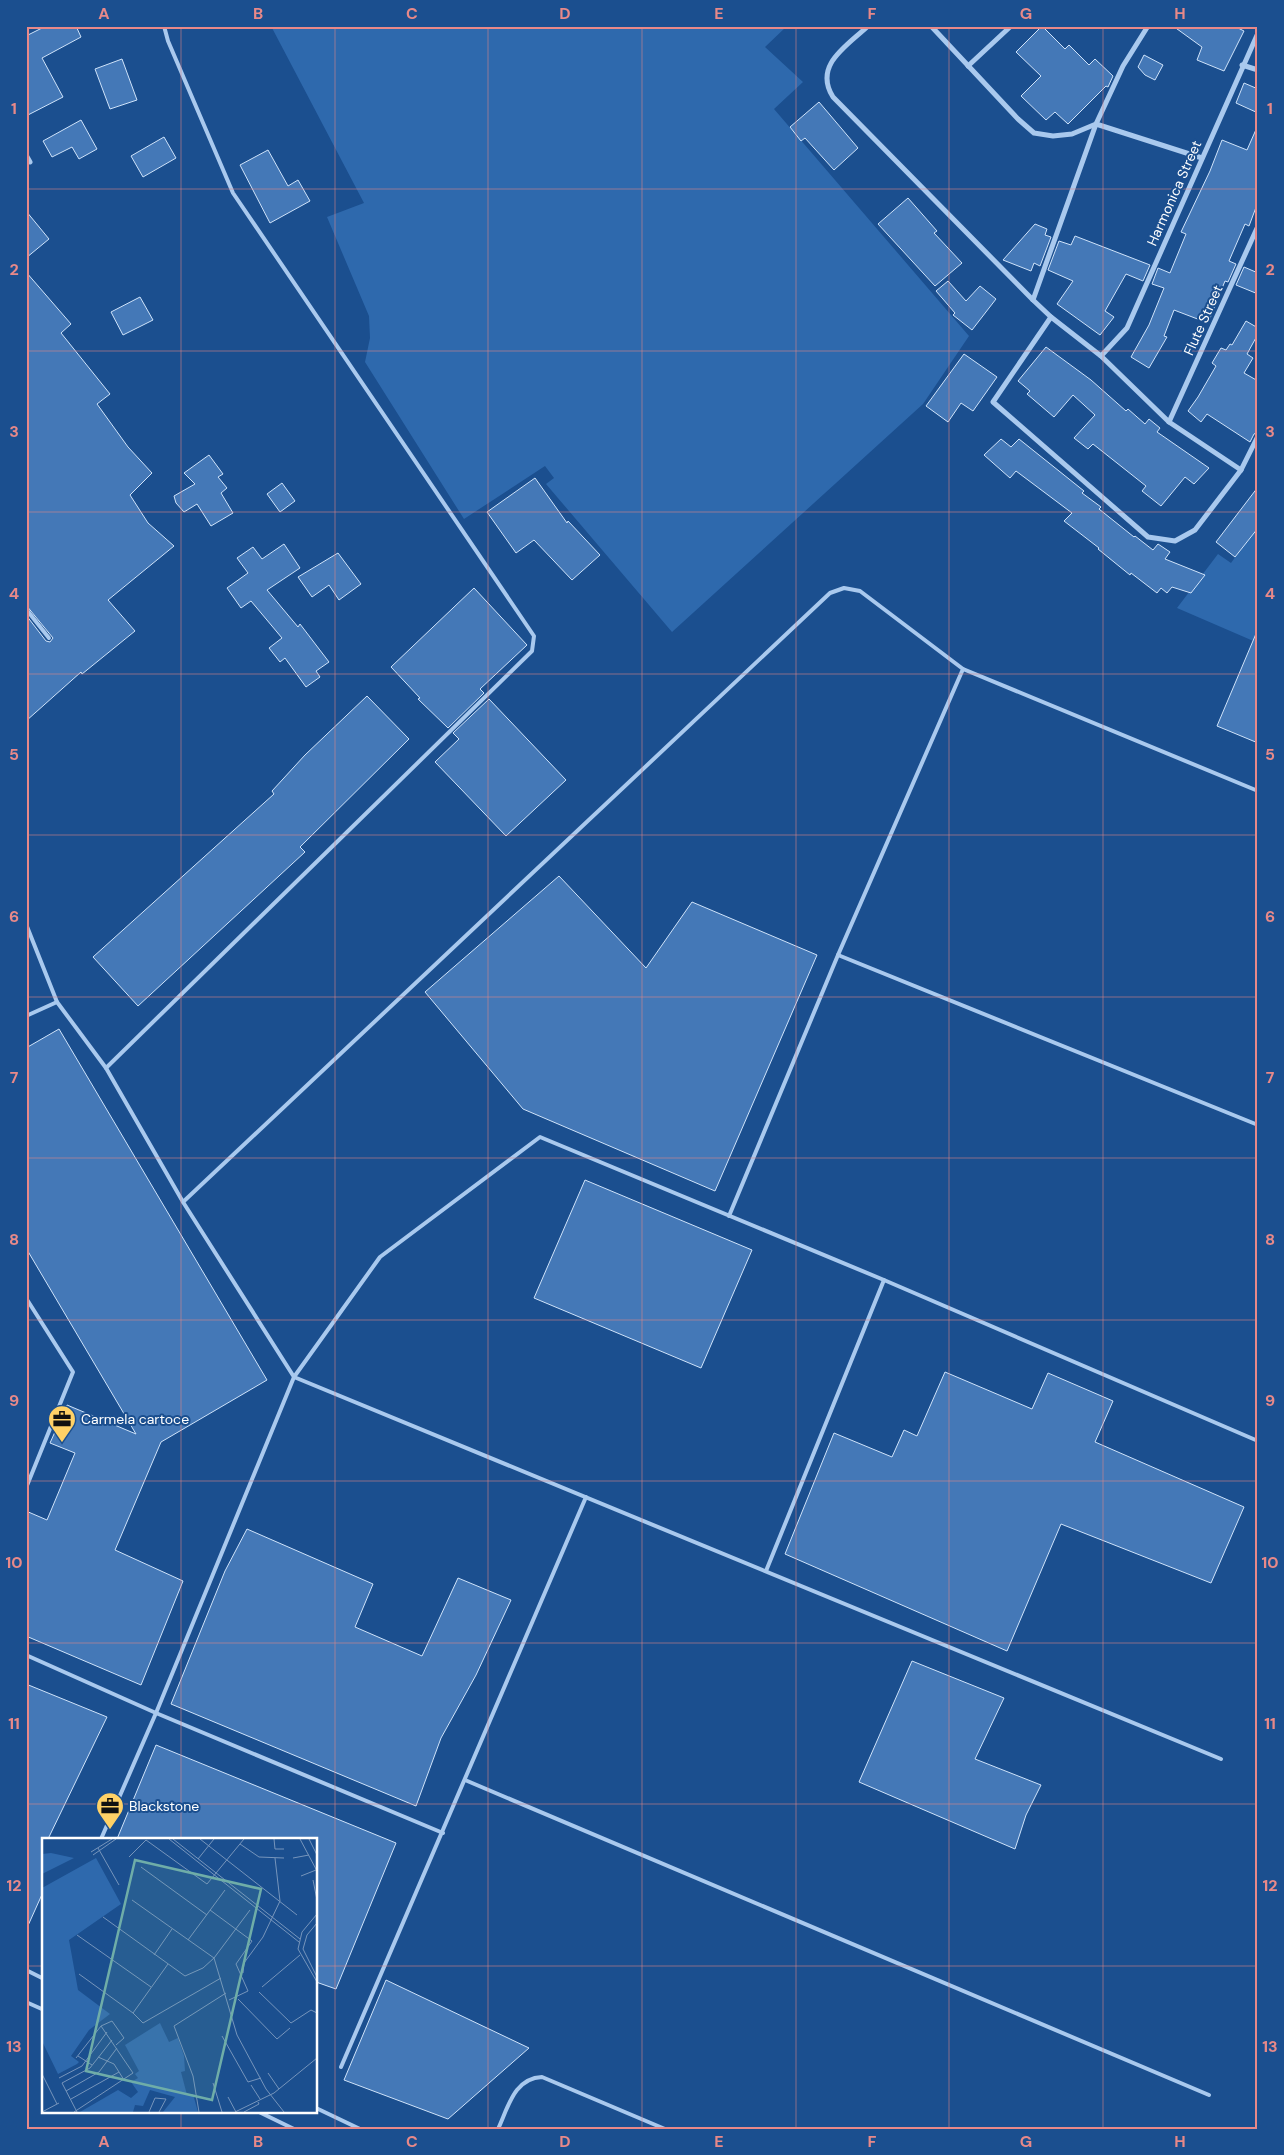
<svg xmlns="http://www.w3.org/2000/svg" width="1284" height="2155" viewBox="0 0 1284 2155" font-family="'DM Sans',sans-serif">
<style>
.green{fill:#2e69ad}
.building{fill:#4478b7;stroke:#cfe3fa}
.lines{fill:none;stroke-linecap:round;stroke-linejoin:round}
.lane{stroke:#a9c9ee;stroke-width:4}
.street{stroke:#a9c9ee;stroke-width:5}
.grid{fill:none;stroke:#e88989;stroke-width:1;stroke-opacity:0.55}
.labels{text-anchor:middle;stroke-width:4;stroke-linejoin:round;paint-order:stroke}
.street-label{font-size:14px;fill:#fff;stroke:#1b4f8f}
.poi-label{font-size:14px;fill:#fff;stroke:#1b4f8f;text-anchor:start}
.inset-road{fill:none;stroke:#7695bc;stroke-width:1}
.view{fill:#6fada8;fill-opacity:0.15;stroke:#6fada8;stroke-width:2.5}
.inset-edge{fill:none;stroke:#fff;stroke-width:2.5}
.neatline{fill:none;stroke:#e88989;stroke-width:2}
.grid-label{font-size:16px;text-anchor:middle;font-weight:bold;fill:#e88989}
</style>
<rect width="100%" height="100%" fill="#1b4f8f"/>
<g class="green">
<polygon points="271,26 787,26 765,47 803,82 774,109 969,336 923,404 672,632 546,484 554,478 545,466 464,519 365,362 370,338 369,316 327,217 364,203"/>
<polygon points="1258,525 1258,643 1177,608 1218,554 1231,563"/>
</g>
<g class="building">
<polygon points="46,26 76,26 81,37 42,58 63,97 26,116 26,36"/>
<polygon points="1042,26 1065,49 1069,45 1089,65 1095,59 1113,76 1108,87 1106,86 1068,124 1055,112 1046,120 1021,96 1041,76 1016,52"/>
<polygon points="1173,26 1234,26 1244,31 1224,71 1197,60 1202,47"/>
<polygon points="1144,55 1163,65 1155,80 1145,75 1138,67"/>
<polygon points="122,59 137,100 110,109 95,69"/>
<polygon points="1244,83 1258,89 1258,113 1236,103"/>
<polygon points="819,102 858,148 834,170 805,138 801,141 790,127"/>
<polygon points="81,120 97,149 79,159 72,147 52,157 43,141"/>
<polygon points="1258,125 1258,202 1249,226 1245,224 1229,261 1236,264 1228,282 1225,281 1208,323 1174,310 1164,336 1167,337 1149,368 1131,357 1149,325 1164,288 1152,284 1158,268 1170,273 1186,234 1181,232 1210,171 1222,140 1247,150"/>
<polygon points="164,137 176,158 143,177 131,156"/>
<polygon points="268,150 288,186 298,180 310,201 270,223 240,165"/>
<polygon points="908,198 937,231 934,233 962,263 935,286 878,224"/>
<polygon points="26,211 49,239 26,258"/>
<polygon points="1035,224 1047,229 1045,235 1051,237 1040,266 1034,263 1031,271 1003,260"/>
<polygon points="1075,236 1150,265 1143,281 1126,274 1105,311 1114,317 1100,335 1057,304 1073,281 1048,270 1059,241 1071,245"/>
<polygon points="1244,267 1258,273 1258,294 1236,285"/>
<polygon points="26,272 71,324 61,333 110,394 97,404 128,447 152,473 130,495 148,523 174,546 108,600 135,631 82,674 81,672 26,721 26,615 46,641 50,642 53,638 26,605"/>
<polygon points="948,281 966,301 980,286 996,299 972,330 953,315 955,313 936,291"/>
<polygon points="140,297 153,320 123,335 111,312"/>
<polygon points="1246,321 1258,328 1258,334 1247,354 1253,358 1244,373 1258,381 1258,432 1254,434 1250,442 1207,414 1201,422 1188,411 1198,397 1216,366 1212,363 1221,348 1226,350 1230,344 1232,345"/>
<polygon points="1046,347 1091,380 1126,411 1128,409 1145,424 1149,419 1160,428 1157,432 1209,468 1194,484 1185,477 1161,506 1142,491 1146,486 1093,444 1088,449 1074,438 1095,415 1073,395 1054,417 1027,394 1030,391 1018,381"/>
<polygon points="964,354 997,377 973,411 961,403 948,422 926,406"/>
<polygon points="1001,439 1011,447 1019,439 1084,491 1082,493 1101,507 1099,509 1134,537 1135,536 1153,550 1158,544 1170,552 1165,559 1205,575 1191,593 1172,587 1167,593 1161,588 1157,593 1131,573 1130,575 1098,549 1099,548 1064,521 1072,513 1016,471 1010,478 984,455"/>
<polygon points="209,455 223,474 218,477 227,488 221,493 233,513 211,526 197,504 184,512 176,503 174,496 195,484 184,473"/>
<polygon points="535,478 567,523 568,521 600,555 572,580 534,540 516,553 487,512"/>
<polygon points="282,483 295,501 280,512 267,494"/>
<polygon points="1258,487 1258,528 1235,557 1216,542"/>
<polygon points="284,544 300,568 267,590 298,627 300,624 329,662 316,671 320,677 306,687 285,658 280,662 269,648 282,638 251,601 241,608 227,588 248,573 237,558 253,547 262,559"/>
<polygon points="338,553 361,584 339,600 329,585 312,597 298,577"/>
<polygon points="474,588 527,645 480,689 484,693 448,728 418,699 420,698 391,667"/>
<polygon points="1258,629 1258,743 1217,726"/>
<polygon points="367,696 409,739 300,847 305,852 138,1006 93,957 274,794 272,791 305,755"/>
<polygon points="489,699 566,780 506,836 435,762 459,739 453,733"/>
<polygon points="559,876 646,968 692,902 817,955 715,1191 523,1109 425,992"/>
<polygon points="59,1029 267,1380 161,1442 115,1550 183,1581 141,1685 26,1636 26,1511 47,1520 75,1453 50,1443 67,1405 136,1434 26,1248 26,1048"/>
<polygon points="585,1180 752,1250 701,1368 534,1298"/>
<polygon points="945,1372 1032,1409 1048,1373 1113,1401 1095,1442 1244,1507 1211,1583 1061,1524 1007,1651 785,1554 834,1433 892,1457 904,1430 917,1436"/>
<polygon points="247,1529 373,1584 355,1627 422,1656 458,1578 511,1600 476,1675 441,1738 416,1806 171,1704 225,1571"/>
<polygon points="912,1661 1004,1698 975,1759 1041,1785 1026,1815 1015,1849 859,1782"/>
<polygon points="26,1684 107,1717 48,1839 44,1839 44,1890 26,1930"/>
<polygon points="156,1745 396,1843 336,1989 316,1982 316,1839 117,1839"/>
<polygon points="386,1980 529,2048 448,2119 344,2080"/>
</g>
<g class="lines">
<g class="lane">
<polyline points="26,609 49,638"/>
<polyline points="963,669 1258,791"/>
<polyline points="26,924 57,1002 106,1068 183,1202 294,1377 1221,1759"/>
<polyline points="838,955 1258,1125"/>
<polyline points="26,1016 57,1002"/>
<polyline points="106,1068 532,651 534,636 233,193 168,41 164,26"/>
<polyline points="183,1202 830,593 844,588 860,591 963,669 838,955 729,1216"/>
<polyline points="26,1298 73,1372 26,1488"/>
<polyline points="766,1571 884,1280"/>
<polyline points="26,1655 156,1713 443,1833"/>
<polyline points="465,1780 1209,2095"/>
<polyline points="101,1839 156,1713 294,1377 380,1257 540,1137 884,1280 1258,1441"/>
<polyline points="26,1970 44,1979"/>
<polyline points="26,2002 44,2010"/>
<polyline points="341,2067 586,1497"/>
<polyline points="316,2108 360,2129"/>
<polyline points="257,2111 294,2129"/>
<path d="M498 2129C508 2108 514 2078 542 2077L665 2129"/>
</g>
<g class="street">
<path d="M868 26C847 46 813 65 833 97L1033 300 1051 317 1101 356 1169 422 1241 470 1258 436"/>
<polyline points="931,26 1018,119 1034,133 1053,136 1072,134 1096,124 1202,158"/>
<polyline points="1242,65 1258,70"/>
<polyline points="968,66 1011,26"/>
<polyline points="26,155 30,162"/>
<polyline points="1033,300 1096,124 1123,66 1148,26"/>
<polyline points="1051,317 993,402 1148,537 1175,541 1195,530 1241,470"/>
<polyline points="1101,356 1127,328 1258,33"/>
<polyline points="1169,422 1258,226"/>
</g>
</g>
<path class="grid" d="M181 26V1839M335 26V2129M488 26V2129M642 26V2129M796 26V2129M949 26V2129M1103 26V2129M26 189H1258M26 351H1258M26 512H1258M26 674H1258M26 835H1258M26 997H1258M26 1158H1258M26 1320H1258M26 1481H1258M26 1643H1258M26 1804H1258M26 1966H44M316 1966H1258M181 2111V2129"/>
<defs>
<g id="office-pin" transform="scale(1.4375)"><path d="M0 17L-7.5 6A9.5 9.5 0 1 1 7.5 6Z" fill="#ffd166" stroke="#1b4f8f"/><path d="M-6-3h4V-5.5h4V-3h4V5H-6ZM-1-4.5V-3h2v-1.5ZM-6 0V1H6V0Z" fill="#111"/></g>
</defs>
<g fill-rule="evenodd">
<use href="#office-pin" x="62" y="1419"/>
<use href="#office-pin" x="110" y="1806"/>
</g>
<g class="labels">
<g class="street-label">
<text transform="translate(1174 193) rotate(-66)" y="5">Harmonica Street</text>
<text transform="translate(1203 320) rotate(-66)" y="5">Flute Street</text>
</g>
<g class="poi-label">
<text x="81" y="1424">Carmela cartoce</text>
<text x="129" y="1811">Blackstone</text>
</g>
</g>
<g transform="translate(42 1838)">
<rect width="275" height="275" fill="#1b4f8f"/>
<path d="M9 15 32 20 0 36V16ZM54 20 79 66 27 102 36 152 68 176 47 192 29 218 37 224 35 226 16 236 0 203V50ZM118 185 127 204 136 200 142 218 143 233 139 234 145 257 151 256 156 274H121L133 259 108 252 101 268 93 267 91 274H38L76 252 89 260 96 254 89 244 96 240 93 236 97 233 83 207Z" fill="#2e69ad"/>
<path class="inset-road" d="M127 1 257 104M131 1 258 101M158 1 255 77M232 1 233 11H242M258 1 275 33M267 1 275 17M198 6 217 19 242 20M56 10 77 47M49 14 70 1M51 17 74 1M87 19 104 2 165 46 202 1M251 20 267 17M156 21 172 1M99 29 165 77M259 38 274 32M271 42 275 62M90 62 172 120 195 197 224 251 242 274M168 72 210 103 194 126 206 153 187 162M275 76 260 94 256 111 275 144M61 79 143 138 161 130 172 120 208 72M275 85 265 97 261 111 275 139M35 97 109 149M146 102 183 52M112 117 130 91M126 126 91 175 101 185 179 140M201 135 202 125 221 99 238 63 233 20M37 136 91 175M220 149 258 117M217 154 249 185 269 172 275 175M196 161 235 201 248 190M59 188 70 183 82 200 74 207M180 198 206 244 219 240M36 218 50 227M56 219 72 226 82 242M226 235 237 251M0 236 15 266M17 240 40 228 65 194M20 245 48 230 70 202M20 245 35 274M171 245 180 274M209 247 218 261M24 253 57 234 75 210M186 259 194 274M29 261 77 234M0 274 17 265M32 274 91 235 59 188 34 220M107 274 113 260 124 261 117 274M157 274 151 238 132 188 184 155M193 274 232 255 275 220M202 274 217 266 216 264"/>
<path class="view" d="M93 22 219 51 170 262 44 233Z"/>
<rect width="275" height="275" class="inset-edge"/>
</g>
<rect width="1284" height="2155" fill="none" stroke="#1b4f8f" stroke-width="55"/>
<rect x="28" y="28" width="1228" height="2100" class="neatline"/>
<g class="grid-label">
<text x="104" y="19">A</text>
<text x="258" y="19">B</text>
<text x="412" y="19">C</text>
<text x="565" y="19">D</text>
<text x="719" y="19">E</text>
<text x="872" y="19">F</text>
<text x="1026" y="19">G</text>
<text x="1180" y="19">H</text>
<text x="14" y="114">1</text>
<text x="1270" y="114">1</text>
<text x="14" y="275">2</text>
<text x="1270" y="275">2</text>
<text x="14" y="437">3</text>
<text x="1270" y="437">3</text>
<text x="14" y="599">4</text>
<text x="1270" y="599">4</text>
<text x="14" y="760">5</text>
<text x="1270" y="760">5</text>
<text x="14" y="922">6</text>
<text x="1270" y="922">6</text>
<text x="14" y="1083">7</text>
<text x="1270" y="1083">7</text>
<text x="14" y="1245">8</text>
<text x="1270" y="1245">8</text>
<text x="14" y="1406">9</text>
<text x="1270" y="1406">9</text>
<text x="14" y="1568">10</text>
<text x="1270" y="1568">10</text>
<text x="14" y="1729">11</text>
<text x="1270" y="1729">11</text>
<text x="14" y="1891">12</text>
<text x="1270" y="1891">12</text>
<text x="14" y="2052">13</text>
<text x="1270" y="2052">13</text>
<text x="104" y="2147">A</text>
<text x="258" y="2147">B</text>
<text x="412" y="2147">C</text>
<text x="565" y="2147">D</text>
<text x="719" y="2147">E</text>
<text x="872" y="2147">F</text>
<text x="1026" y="2147">G</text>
<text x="1180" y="2147">H</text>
</g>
</svg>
